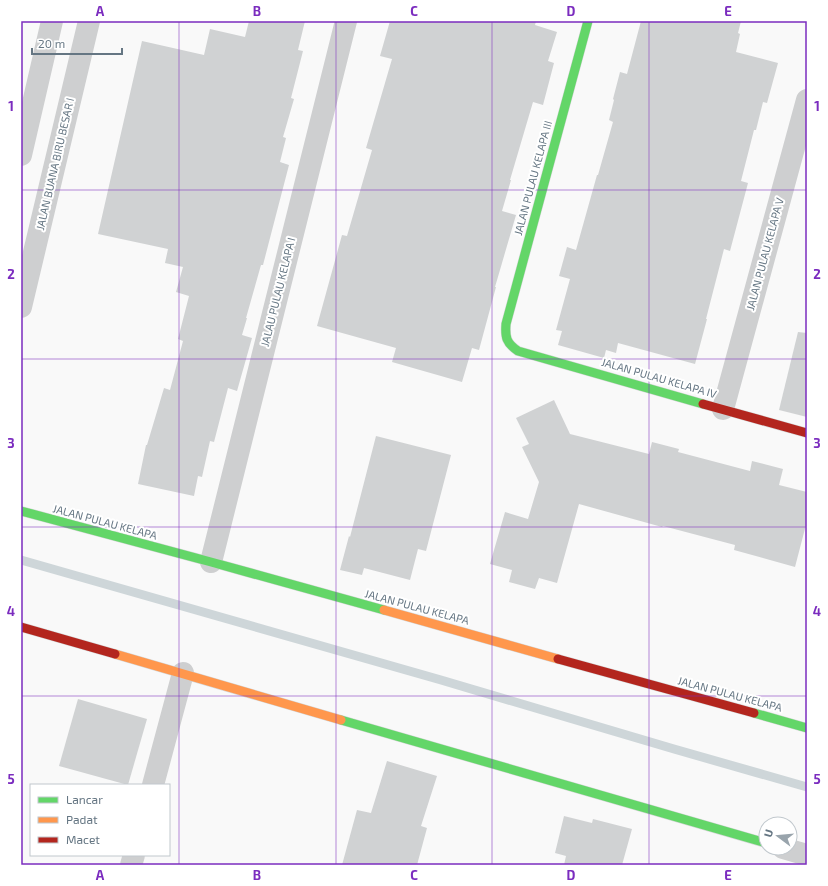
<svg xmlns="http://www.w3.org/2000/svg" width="828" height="886" viewBox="0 0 828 886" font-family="'Exo 2',sans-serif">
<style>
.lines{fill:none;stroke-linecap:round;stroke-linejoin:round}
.stream{stroke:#ced6d9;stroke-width:9}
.building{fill:#d0d2d3}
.fast-casing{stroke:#d5d6d7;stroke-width:10}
.slow-casing{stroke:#d5d6d7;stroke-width:10}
.jam-casing{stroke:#d5d6d7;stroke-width:10}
.street{stroke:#cecfd0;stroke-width:22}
.fast{stroke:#63d668;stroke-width:9}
.slow{stroke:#ff974d;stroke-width:9}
.jam{stroke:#b3261e;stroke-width:9}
.grid{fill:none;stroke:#7b2cbf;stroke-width:1;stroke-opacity:0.55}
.labels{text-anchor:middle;stroke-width:4;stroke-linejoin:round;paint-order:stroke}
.street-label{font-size:11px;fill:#657683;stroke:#fff}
.neatline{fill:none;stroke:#7b2cbf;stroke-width:1.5}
.grid-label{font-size:13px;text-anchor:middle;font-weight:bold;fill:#7b2cbf}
</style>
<rect width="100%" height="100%" fill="#f9f9f9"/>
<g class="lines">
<polyline class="stream" points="21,560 441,680 674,749 807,787"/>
</g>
<g class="building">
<polygon points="249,21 305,21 298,50 303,51 291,98 294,99 283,137 286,138 280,162 289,165 263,265 261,265 246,318 247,318 242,335 252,338 237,391 228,388 214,442 210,441 202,477 198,476 194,496 138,484 146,445 147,445 164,388 170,390 183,341 178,339 189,296 176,292 183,267 165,263 168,249 98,234 142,41 204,55 210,29 245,37"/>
<polygon points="390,21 536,21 535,25 557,32 548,61 554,63 543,105 533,102 510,180 511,180 502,211 516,215 495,287 496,287 479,350 472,348 462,382 392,362 396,348 317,326 342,235 347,236 372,150 366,148 392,59 380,56"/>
<polygon points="641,21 741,21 738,33 740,34 736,52 778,63 767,103 763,102 756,130 754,130 741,181 748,183 730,251 724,249 706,319 707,319 695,364 618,343 616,353 606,350 604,358 558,345 562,331 556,330 570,279 559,276 567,247 576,250 597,175 598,175 613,122 609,120 614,100 613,99 620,72 627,74"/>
<polygon points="798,332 807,333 807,417 779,410"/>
<polygon points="554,400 570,434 649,454 652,442 679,449 678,452 750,471 752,461 783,469 779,485 807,492 807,521 795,567 734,550 735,545 663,526 662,527 579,504 557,583 539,578 535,589 509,582 512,570 490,564 505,512 528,519 539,482 522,447 529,444 516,418"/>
<polygon points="376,436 451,455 426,551 418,549 410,580 364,568 362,575 340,570 349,536 350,537"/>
<polygon points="78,699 147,719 128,785 59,766"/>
<polygon points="387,761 437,776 421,826 427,828 417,865 342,865 357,810 371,813"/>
<polygon points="564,816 592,823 593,819 632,829 622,865 564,865 566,856 555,853"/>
</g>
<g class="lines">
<g class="fast-casing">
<g id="fast">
<path d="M588 21 506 324C505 337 506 343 518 351L703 404"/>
<polyline points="21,511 211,562 384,610"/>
<polyline points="754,713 807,728"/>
<polyline points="341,720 766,843"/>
</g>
</g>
<g class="slow-casing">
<g id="slow">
<polyline points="384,610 558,659"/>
<polyline points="115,654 341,720"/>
</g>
</g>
<g class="jam-casing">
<g id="jam">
<polyline points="703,404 807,433"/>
<polyline points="21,627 115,654"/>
<polyline points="558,659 754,713"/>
</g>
</g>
<g class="street">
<polyline points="21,155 52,21"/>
<polyline points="21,307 89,21"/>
<polyline points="723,409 807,100"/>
<polyline points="211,562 346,21"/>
<polyline points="153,785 183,673"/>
<polyline points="783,848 807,855"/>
<polyline points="131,865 134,855"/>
</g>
<use href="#fast" class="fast"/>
<use href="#slow" class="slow"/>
<use href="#jam" class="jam"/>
</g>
<path class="grid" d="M179 21V865M336 21V865M492 21V865M649 21V865M21 190H807M21 359H807M21 527H807M21 696H807"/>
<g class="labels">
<g class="street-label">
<text transform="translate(55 164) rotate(-77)" y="4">JALAN BUANA BIRU BESAR I</text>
<text transform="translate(533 178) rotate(-75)" y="4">JALAN PULAU KELAPA III</text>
<text transform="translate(765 254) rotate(-75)" y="4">JALAN PULAU KELAPA V</text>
<text transform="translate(278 292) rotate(-76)" y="4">JALAU PULAU KELAPA I</text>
<text transform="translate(659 378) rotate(16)" y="4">JALAN PULAU KELAPA IV</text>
<text transform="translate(105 522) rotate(15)" y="4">JALAN PULAU KELAPA</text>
<text transform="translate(417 607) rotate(15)" y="4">JALAN PULAU KELAPA</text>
<text transform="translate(730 694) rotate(15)" y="4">JALAN PULAU KELAPA</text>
</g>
</g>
<rect width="828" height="886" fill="none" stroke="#ffffff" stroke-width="44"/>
<rect x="30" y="784" width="140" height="72" fill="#ffffff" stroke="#c1c8cd"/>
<rect x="38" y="797" width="20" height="6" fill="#63d668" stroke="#c1c8cd"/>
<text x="66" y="804" font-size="12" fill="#657683">Lancar</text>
<rect x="38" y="817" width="20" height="6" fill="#ff974d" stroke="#c1c8cd"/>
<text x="66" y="824" font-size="12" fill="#657683">Padat</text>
<rect x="38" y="837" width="20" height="6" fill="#b3261e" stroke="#c1c8cd"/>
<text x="66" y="844" font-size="12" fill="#657683">Macet</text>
<g transform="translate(778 836) rotate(286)"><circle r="19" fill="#ffffff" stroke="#c1c8cd"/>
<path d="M0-3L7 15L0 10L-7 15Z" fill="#99a4ac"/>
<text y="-6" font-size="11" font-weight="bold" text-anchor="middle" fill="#657683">U</text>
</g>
<path d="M32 48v6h90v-6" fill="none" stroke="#657683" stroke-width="2"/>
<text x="38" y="48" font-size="12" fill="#657683" stroke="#ffffff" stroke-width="3" paint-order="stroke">20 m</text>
<rect x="22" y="22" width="784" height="842" class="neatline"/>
<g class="grid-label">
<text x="100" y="16">A</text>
<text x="257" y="16">B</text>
<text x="414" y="16">C</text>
<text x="571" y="16">D</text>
<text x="728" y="16">E</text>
<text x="11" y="111">1</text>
<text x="817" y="111">1</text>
<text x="11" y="279">2</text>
<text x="817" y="279">2</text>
<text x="11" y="448">3</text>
<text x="817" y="448">3</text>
<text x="11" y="616">4</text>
<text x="817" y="616">4</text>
<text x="11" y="784">5</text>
<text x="817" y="784">5</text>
<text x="100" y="880">A</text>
<text x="257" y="880">B</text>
<text x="414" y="880">C</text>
<text x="571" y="880">D</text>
<text x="728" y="880">E</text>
</g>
</svg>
